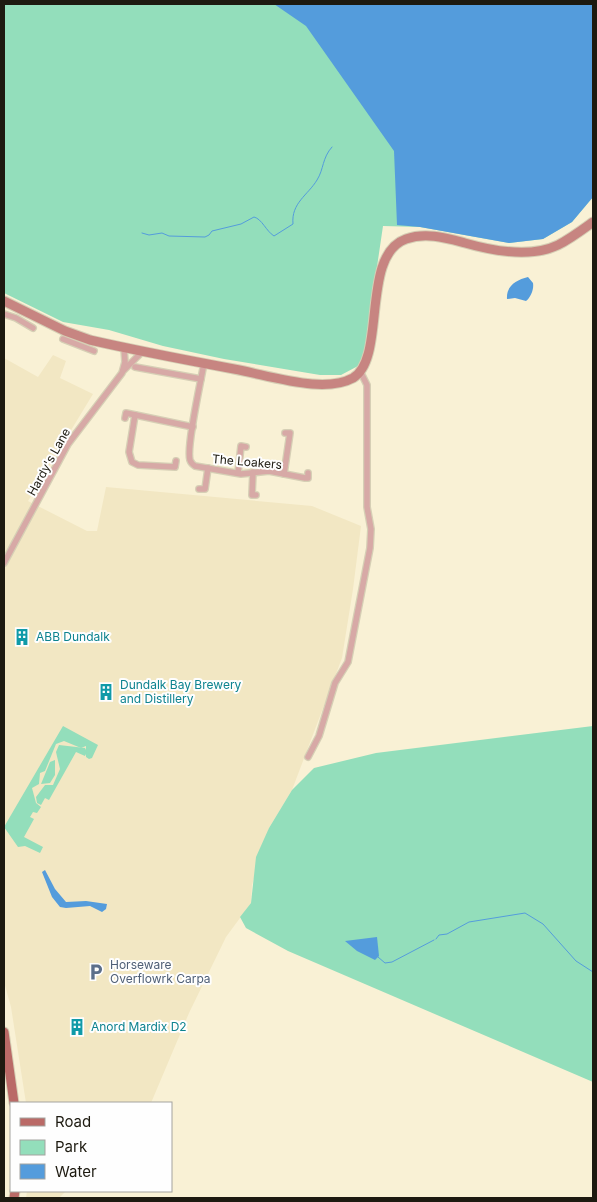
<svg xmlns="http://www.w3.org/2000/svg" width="597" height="1202" viewBox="0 0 597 1202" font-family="Inter,sans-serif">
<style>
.built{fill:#f2e7c3}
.green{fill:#93debb}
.water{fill:#549cdc}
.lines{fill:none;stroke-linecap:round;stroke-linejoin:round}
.stream{stroke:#549cdc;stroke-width:1}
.street-casing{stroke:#d6cfb5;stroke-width:8}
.secondary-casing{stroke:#d6cfb5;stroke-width:11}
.primary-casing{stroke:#d6cfb5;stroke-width:11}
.street{stroke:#d7a9a6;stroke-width:5.5}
.secondary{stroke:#c78581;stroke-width:9}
.primary{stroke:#ba6a67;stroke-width:9}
.labels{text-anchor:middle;stroke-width:4;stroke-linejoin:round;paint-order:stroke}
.street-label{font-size:12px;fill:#1d1a10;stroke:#fefefe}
.culture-label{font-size:12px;fill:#0d838f;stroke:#fefefe;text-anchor:start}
.service-label{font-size:12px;fill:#4e5e75;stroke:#fefefe;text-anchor:start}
</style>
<rect width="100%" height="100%" fill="#f9f1d5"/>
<g class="built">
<polygon points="53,355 66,361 60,378 93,394 28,501 87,531 97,531 106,487 312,506 361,526 353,589 342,658 292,790 269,828 252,885 251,903 226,937 189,1013 151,1103 26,1103 11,1007 4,982 4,358 38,377"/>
<polygon points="27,1191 66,1191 59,1198 26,1198"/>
</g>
<g class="green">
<polygon points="4,4 593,4 593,197 572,222 543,239 509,243 420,227 383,226 364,355 358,366 341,375 320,375 224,359 163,346 109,330 63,322 4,293"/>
<polygon points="63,726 98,745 92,758 89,759 86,757 86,746 81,748 64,741 56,744 45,771 40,773 39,784 32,788 36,803 41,807 37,813 33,812 30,817 34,819 24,837 43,847 40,853 25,846 18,847 4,827"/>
<polygon points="593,726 593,1082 288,951 246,928 240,917 251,903 256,857 269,828 292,790 314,768 376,753"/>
<polygon points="59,745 85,748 87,752 85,756 76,752 49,800 45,798 41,805 37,803 36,797 45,785 53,785 60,769 56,752"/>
<polygon points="55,760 55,775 50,783 41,784 50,762"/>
</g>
<g class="water">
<polygon points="274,4 593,4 593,197 572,222 543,239 509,243 420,227 397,225 394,151 306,26"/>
<path d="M528 277 533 283C534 289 531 297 526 301L515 298 507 299C506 286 516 280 528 277Z"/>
<polygon points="45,870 55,889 66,902 86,901 107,904 106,909 102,912 90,906 66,908 60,907 52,897 42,872"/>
<polygon points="377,937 379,956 375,960 357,951 345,941"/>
</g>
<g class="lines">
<g class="stream">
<path d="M142 233 149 235 162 233 169 236 205 237 209 235 212 231 241 224 254 217C262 219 266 231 274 236L293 224C291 203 308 195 317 180 324 169 322 158 332 147"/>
<polyline points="436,939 439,935 447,934 469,922 525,913 543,924 576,961 593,972"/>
<polyline points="378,957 385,963 392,962 434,940"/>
</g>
<g class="street-casing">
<g id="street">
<polyline points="4,314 16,318 33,328"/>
<polyline points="63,339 94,351"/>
<path d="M204 363C201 381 186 447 190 460 191 463 192 464 195 466L241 474 269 471 305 478H308V473"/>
<polyline points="135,367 201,379"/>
<polyline points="123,371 142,352"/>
<polyline points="135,415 129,452 132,462 138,465 175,467 176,461"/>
<polyline points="125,418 126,413 193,427"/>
<polyline points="253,472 252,495 256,495"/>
<polyline points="238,473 241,446 246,447"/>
<polyline points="284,474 290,433 285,433"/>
<polyline points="199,489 205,489 208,468"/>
<polyline points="4,563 68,444 122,373 125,362 124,348"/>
<polyline points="308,757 319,736 335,683 348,662 370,548 371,529 367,507 367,385 360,371"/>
</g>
</g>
<g class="secondary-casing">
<path id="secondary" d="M4 301 65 331 90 340C138 351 186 360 234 369 260 374 286 382 312 384 325 385 342 384 353 378 387 358 360 255 406 239 426 232 446 238 465 243 493 251 531 258 558 245 570 239 582 230 593 222"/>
</g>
<g class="primary-casing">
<g id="primary">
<polyline points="4,1032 14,1103"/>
<polyline points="14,1198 15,1191"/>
</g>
</g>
<use href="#street" class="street"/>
<use href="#secondary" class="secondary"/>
<use href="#primary" class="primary"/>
</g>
<defs>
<g id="building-bare" transform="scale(1.35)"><path d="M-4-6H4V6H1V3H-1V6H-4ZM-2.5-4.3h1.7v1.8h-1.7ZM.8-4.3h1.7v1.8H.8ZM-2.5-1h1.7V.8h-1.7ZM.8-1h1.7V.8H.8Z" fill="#0f9aa8" stroke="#fefefe" stroke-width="2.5" paint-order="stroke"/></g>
<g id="parking-bare" transform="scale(1.35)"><path d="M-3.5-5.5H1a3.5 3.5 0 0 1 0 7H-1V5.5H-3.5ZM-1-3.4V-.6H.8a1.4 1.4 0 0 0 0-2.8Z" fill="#5c6f8a" stroke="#fefefe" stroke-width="2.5" paint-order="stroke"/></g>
</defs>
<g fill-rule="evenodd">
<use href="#building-bare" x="22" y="637"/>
<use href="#building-bare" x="106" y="692"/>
<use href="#parking-bare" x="96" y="972"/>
<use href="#building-bare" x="77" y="1027"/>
</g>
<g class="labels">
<g class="street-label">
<text transform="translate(49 462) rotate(-61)" y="4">Hardy's Lane</text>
<text transform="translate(247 462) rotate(5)" y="4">The Loakers</text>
</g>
<g class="culture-label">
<text x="36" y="641">ABB Dundalk</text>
<text x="120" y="689">Dundalk Bay Brewery<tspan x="120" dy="14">and Distillery</tspan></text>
<text x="91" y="1031">Anord Mardix D2</text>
</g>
<g class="service-label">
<text x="110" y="969">Horseware<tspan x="110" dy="14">Overflowrk Carpa</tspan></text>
</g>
</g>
<rect width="597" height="1202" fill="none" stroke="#1d1a10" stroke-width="10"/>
<rect x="10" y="1102" width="162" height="90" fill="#fefefe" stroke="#a4a39f"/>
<rect x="20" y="1118" width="25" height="8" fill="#ba6a67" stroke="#a4a39f"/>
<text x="55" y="1127" font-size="15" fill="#1d1a10">Road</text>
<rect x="20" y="1140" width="25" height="15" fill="#93debb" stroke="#a4a39f"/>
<text x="55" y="1152" font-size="15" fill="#1d1a10">Park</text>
<rect x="20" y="1164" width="25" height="15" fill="#549cdc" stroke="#a4a39f"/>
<text x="55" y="1177" font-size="15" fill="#1d1a10">Water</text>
</svg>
